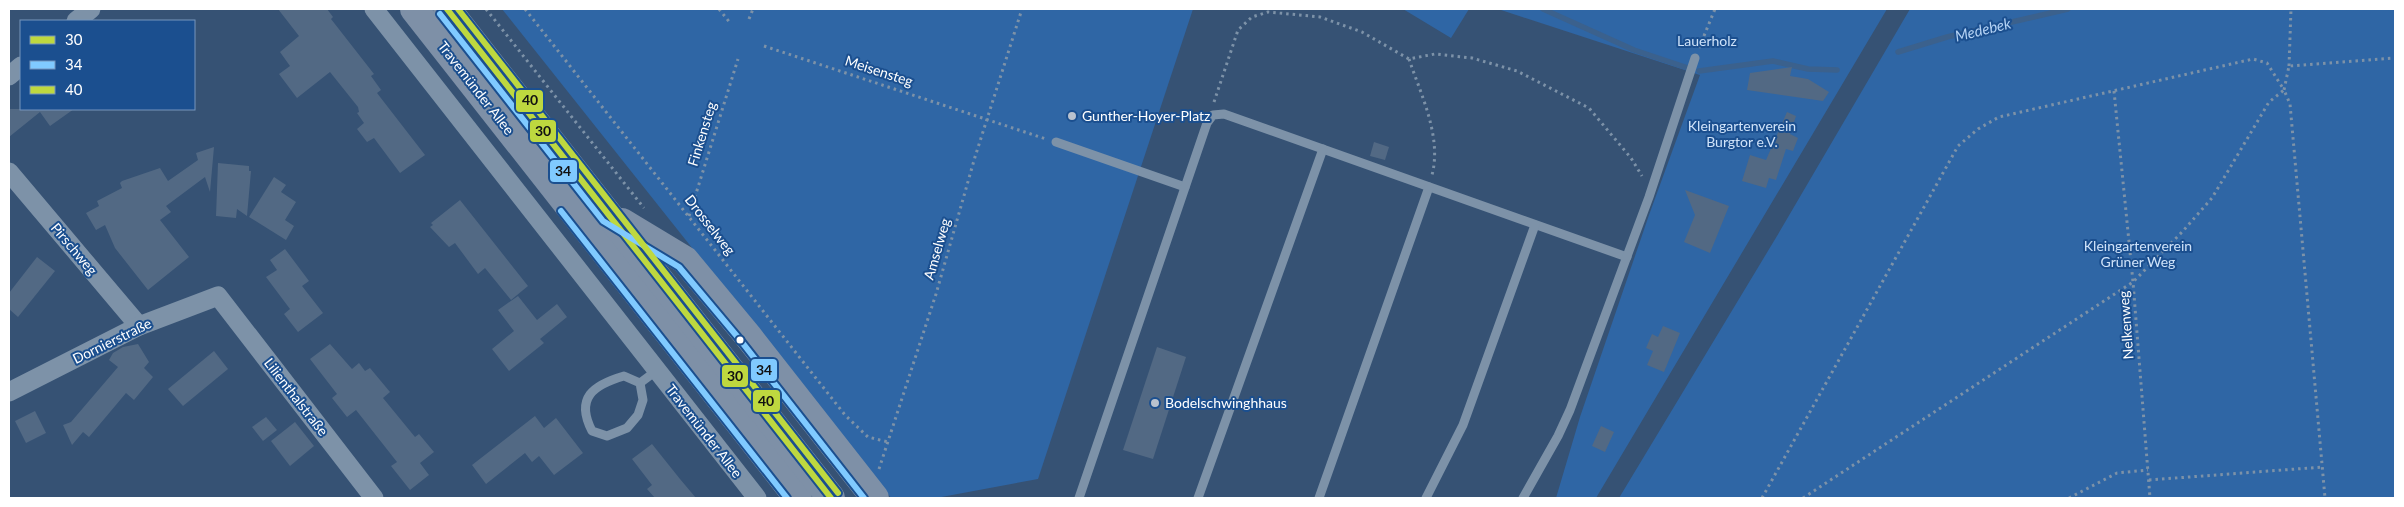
<svg xmlns="http://www.w3.org/2000/svg" width="2404" height="507" viewBox="0 0 2404 507" font-family="Lato,sans-serif">
<style>
.green{fill:#2f66a5}
.lines{fill:none;stroke-linecap:round;stroke-linejoin:round}
.stream{stroke:#3b618d;stroke-width:5.5}
.building{fill:#526984}
.path{stroke:#7d92a8;stroke-width:3;stroke-dasharray:2.5 4;stroke-linecap:butt}
.service{stroke:#7d92a8;stroke-width:9}
.minor{stroke:#7d92a8;stroke-width:19}
.trunk{stroke:#7e90a7;stroke-width:28}
.bus-1-casing{stroke:#1b4f8f;stroke-width:10}
.bus-2-casing{stroke:#1b4f8f;stroke-width:10}
.bus-3-casing{stroke:#1b4f8f;stroke-width:10}
.bus-1{stroke:#bed83f;stroke-width:6}
.bus-2{stroke:#80caff;stroke-width:6}
.bus-3{stroke:#bed83f;stroke-width:6}
.poi-dot{fill:#b9c2ce;stroke:#1b4f8f;stroke-width:2}
.bus-dot{fill:#fff;stroke:#1b4f8f;stroke-width:2}
.labels{text-anchor:middle;stroke-width:4;stroke-linejoin:round;paint-order:stroke}
.park-label{font-size:14px;fill:#cfe3fa;stroke:#1b4f8f}
.street-label{font-size:14px;fill:#fff;stroke:#1b4f8f}
.poi-label{font-size:14px;fill:#fff;stroke:#1b4f8f;text-anchor:start}
.water-label{font-size:15px;font-style:italic;fill:#b5d3f5;stroke:#1b4f8f}
.line-badge{stroke:#1b4f8f;stroke-width:2}
.pale-badge-label{font-size:14px;text-anchor:middle;font-weight:bold;fill:#111}
</style>
<rect width="100%" height="100%" fill="#365274"/>
<g class="green">
<polygon points="502,9 1193,9 1038,479 936,498 891,498"/>
<polygon points="1403,9 1469,9 1451,38"/>
<polygon points="1498,9 1887,9 1596,498 1556,498 1580,417 1649,215 1700,75"/>
<polygon points="1910,9 2395,9 2395,498 1619,498 1777,236"/>
</g>
<g class="lines">
<g class="stream">
<polyline points="1543,9 1634,50 1688,68"/>
<polyline points="1898,52 1947,37 2068,9"/>
<polyline points="1699,71 1773,61 1808,69 1837,70"/>
</g>
</g>
<g class="building">
<polygon points="278,9 327,9 333,17 331,19 374,74 371,76 381,90 377,93 425,155 400,173 374,138 367,142 357,129 364,123 357,113 359,112 358,107 330,72 297,98 279,74 290,66 280,52 299,36"/>
<polygon points="1792,67 1790,76 1808,79 1829,92 1823,101 1747,90 1750,73"/>
<polygon points="9,109 74,109 50,126 40,112 9,137"/>
<polygon points="1787,112 1796,116 1790,134 1798,138 1793,151 1786,149 1776,180 1769,178 1766,188 1742,181 1750,155 1766,160"/>
<polygon points="1374,142 1389,147 1385,160 1370,156"/>
<polygon points="214,147 210,192 205,177 166,206 171,212 160,220 189,257 148,290 115,248 105,225 96,230 86,213 99,206 97,201 122,188 120,183 122,181 160,168 168,181 198,160 196,153"/>
<polygon points="218,163 249,166 249,171 251,171 247,216 237,209 236,218 216,216"/>
<polygon points="274,177 286,185 281,192 296,202 285,220 294,226 286,240 249,217"/>
<polygon points="1685,190 1729,206 1710,253 1684,242 1695,215"/>
<polygon points="460,200 528,286 511,300 485,268 478,274 455,243 449,247 430,227 433,225 431,223"/>
<polygon points="285,249 309,281 302,286 323,313 298,332 284,314 290,309 266,277 277,270 270,260"/>
<polygon points="37,257 55,271 18,317 9,309 9,293"/>
<polygon points="518,296 537,320 557,304 567,317 540,339 544,343 509,371 492,349 514,331 498,310"/>
<polygon points="1663,326 1680,333 1664,372 1647,365 1653,351 1646,348 1652,334 1658,337"/>
<polygon points="138,344 149,362 144,368 153,377 134,400 126,393 89,437 83,432 72,445 63,425 71,422 118,367 109,360 113,353 123,347"/>
<polygon points="330,344 352,369 359,363 365,371 370,368 390,392 383,398 415,437 419,434 434,452 420,463 429,475 410,490 391,466 397,462 356,410 347,417 332,398 337,394 310,359"/>
<polygon points="1157,347 1186,357 1153,459 1123,450"/>
<polygon points="214,351 228,369 183,406 168,389"/>
<polygon points="35,411 46,433 26,443 15,421"/>
<polygon points="535,416 544,428 556,418 583,453 554,475 539,456 532,462 525,453 486,484 472,465"/>
<polygon points="266,417 277,430 263,441 252,427"/>
<polygon points="295,422 314,446 290,466 271,441"/>
<polygon points="1601,426 1614,432 1605,452 1592,446"/>
<polygon points="652,444 680,479 696,498 655,498 647,489 652,485 632,459"/>
</g>
<g class="lines">
<g class="path">
<polyline points="486,9 644,208"/>
<polyline points="525,9 845,415 868,437 888,442"/>
<polyline points="719,9 731,24"/>
<polyline points="749,19 753,9"/>
<polyline points="764,46 1046,139"/>
<polyline points="1699,48 1715,9"/>
<path d="M1409 59C1421 95 1442 137 1432 175"/>
<polyline points="2289,66 2291,9"/>
<polyline points="2114,91 2133,282 2150,498"/>
<polyline points="1214,102 1238,30 1252,17 1268,12 1320,17 1362,32 1409,59 1435,54 1472,58 1517,71 1589,108 1631,158 1642,176"/>
<polyline points="689,216 738,59"/>
<polyline points="879,469 936,294 975,157 1022,9"/>
<polyline points="2149,480 2323,467"/>
<polyline points="1762,498 1958,146 1978,129 1999,117 2253,59 2267,63 2284,90 2289,66 2395,58"/>
<polyline points="1803,498 2133,282 2183,231 2212,198 2269,102 2284,90 2290,104 2325,498"/>
<polyline points="2069,498 2117,473 2148,470"/>
</g>
<g class="service">
<polyline points="1056,142 1185,187"/>
<path d="M640 383 624 376C593 385 575 398 592 431L607 436 627 428 638 415 643 400 640 383 656 371"/>
<polyline points="1079,498 1207,123 1213,115 1224,114 1627,257"/>
<polyline points="1198,498 1323,149"/>
<polyline points="1319,498 1429,187"/>
<polyline points="1426,498 1463,425 1535,225"/>
<polyline points="1523,498 1558,436 1570,410 1649,197 1695,58"/>
</g>
<g class="minor">
<polyline points="374,9 757,498"/>
<polyline points="76,21 91,9"/>
<polyline points="9,76 21,66"/>
<polyline points="9,172 139,326"/>
<polyline points="9,392 139,326 218,296 374,498"/>
</g>
<g class="trunk">
<polyline points="414,9 798,498"/>
<polyline points="447,9 831,498"/>
<polyline points="622,222 685,260 748,336 875,498"/>
</g>
<g class="bus-1-casing">
<polyline id="bus-1" points="447,9 831,498"/>
</g>
<g class="bus-2-casing">
<g id="bus-2">
<polyline points="440,14 603,221 679,267 741,341 864,498"/>
<polyline points="561,211 787,498"/>
</g>
</g>
<g class="bus-3-casing">
<polyline id="bus-3" points="458,9 838,493"/>
</g>
<use href="#bus-1" class="bus-1"/>
<use href="#bus-2" class="bus-2"/>
<use href="#bus-3" class="bus-3"/>
</g>
<g class="poi-dot">
<circle cx="1072" cy="116" r="5"/>
<circle cx="1155" cy="403" r="5"/>
</g>
<circle class="bus-dot" cx="740" cy="340" r="4.5"/>
<g class="labels">
<g class="park-label">
<text x="1707" y="46">Lauerholz</text>
<text x="1742" y="131">Kleingartenverein<tspan x="1742" dy="16">Burgtor e.V.</tspan></text>
<text x="2138" y="251">Kleingartenverein<tspan x="2138" dy="16">Grüner Weg</tspan></text>
</g>
<g class="street-label">
<text transform="translate(879 71) rotate(18)" y="5">Meisensteg</text>
<text transform="translate(476 88) rotate(52)" y="5">Travemünder Allee</text>
<text transform="translate(702 134) rotate(-73)" y="5">Finkensteg</text>
<text transform="translate(710 225) rotate(52)" y="5">Drosselweg</text>
<text transform="translate(74 249) rotate(50)" y="5">Pirschweg</text>
<text transform="translate(937 249) rotate(-74)" y="5">Amselweg</text>
<text transform="translate(2126 325) rotate(-94)" y="5">Nelkenweg</text>
<text transform="translate(112 341) rotate(-26)" y="5">Dornierstraße</text>
<text transform="translate(296 397) rotate(52)" y="5">Lilienthalstraße</text>
<text transform="translate(704 431) rotate(52)" y="5">Travemünder Allee</text>
</g>
<g class="poi-label">
<text x="1082" y="121">Gunther-Hoyer-Platz</text>
<text x="1165" y="408">Bodelschwinghhaus</text>
</g>
<g class="water-label">
<text transform="translate(1983 30) rotate(-14)" y="5">Medebek</text>
</g>
</g>
<g class="line-badge">
<rect x="515" y="89" width="29" height="24" rx="5" fill="#bed83f"/>
<rect x="529" y="119" width="28" height="24" rx="5" fill="#bed83f"/>
<rect x="549" y="159" width="29" height="24" rx="5" fill="#80caff"/>
<rect x="750" y="358" width="28" height="24" rx="5" fill="#80caff"/>
<rect x="721" y="364" width="28" height="24" rx="5" fill="#bed83f"/>
<rect x="752" y="389" width="29" height="24" rx="5" fill="#bed83f"/>
</g>
<g class="pale-badge-label">
<text x="530" y="105">40</text>
<text x="543" y="136">30</text>
<text x="563" y="176">34</text>
<text x="764" y="375">34</text>
<text x="735" y="381">30</text>
<text x="766" y="406">40</text>
</g>
<rect width="2404" height="507" fill="none" stroke="#ffffff" stroke-width="20"/>
<rect x="20" y="20" width="175" height="90" fill="#1b4f8f" stroke="#7695bc"/>
<rect x="30" y="36" width="25" height="8" fill="#bed83f" stroke="#7695bc"/>
<text x="65" y="45" font-size="15" fill="#ffffff">30</text>
<rect x="30" y="61" width="25" height="8" fill="#80caff" stroke="#7695bc"/>
<text x="65" y="70" font-size="15" fill="#ffffff">34</text>
<rect x="30" y="86" width="25" height="8" fill="#bed83f" stroke="#7695bc"/>
<text x="65" y="95" font-size="15" fill="#ffffff">40</text>
</svg>
